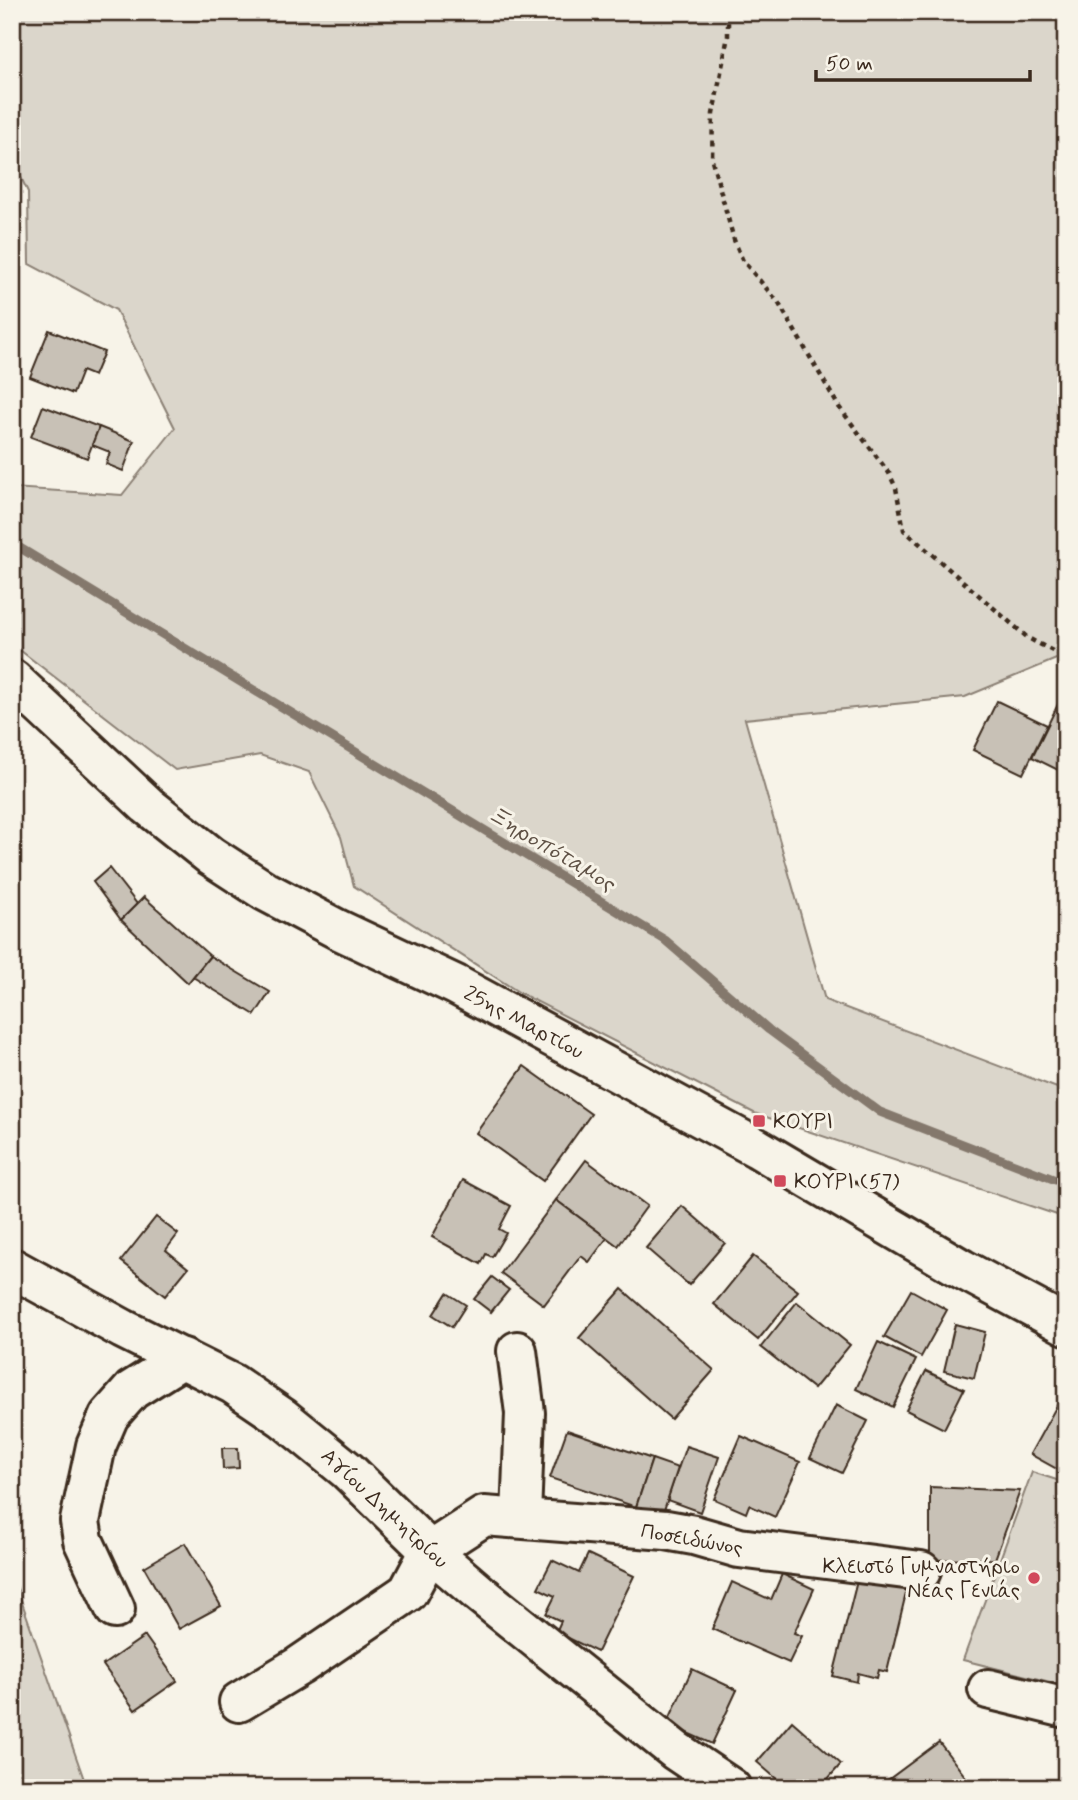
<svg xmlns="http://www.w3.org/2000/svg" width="1078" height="1800" viewBox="0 0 1078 1800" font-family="Mynerve,sans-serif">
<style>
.green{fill:#dbd6cb;stroke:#8b8074;stroke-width:2}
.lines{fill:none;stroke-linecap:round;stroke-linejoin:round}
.stream{stroke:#84786c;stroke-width:9}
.building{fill:#c8c1b6;stroke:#3b2a1e;stroke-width:2}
.minor-casing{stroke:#3b2a1e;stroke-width:44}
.major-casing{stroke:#3b2a1e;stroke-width:44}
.path{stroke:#3b2a1e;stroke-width:4.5;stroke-dasharray:5 5;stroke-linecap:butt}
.minor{stroke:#f7f3e8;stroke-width:38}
.major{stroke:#f7f3e8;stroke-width:38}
.poi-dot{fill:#d1495b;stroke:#f7f3e8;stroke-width:2.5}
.labels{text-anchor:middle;stroke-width:6;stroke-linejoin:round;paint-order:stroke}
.street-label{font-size:21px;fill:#3b2a1e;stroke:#f7f3e8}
.poi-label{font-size:21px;fill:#3b2a1e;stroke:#f7f3e8;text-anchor:start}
.water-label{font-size:23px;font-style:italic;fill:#5f5145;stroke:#f7f3e8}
</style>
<rect width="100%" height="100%" fill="#f7f3e8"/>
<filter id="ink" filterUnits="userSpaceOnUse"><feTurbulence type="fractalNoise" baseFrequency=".0143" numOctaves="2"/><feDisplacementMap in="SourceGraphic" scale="14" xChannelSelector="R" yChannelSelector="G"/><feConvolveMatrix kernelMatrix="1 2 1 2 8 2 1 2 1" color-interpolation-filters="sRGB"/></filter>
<g filter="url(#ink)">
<g class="green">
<polygon points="12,12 1066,12 1066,655 965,697 745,719 825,1000 1057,1088 1066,1065 1066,1218 754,1113 520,993 354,886 341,837 309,772 260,755 175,770 12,644 12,488 122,495 175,428 116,310 29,264 28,192 12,159"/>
<polygon points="1032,1472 1066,1483 1066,1686 963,1660"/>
<polygon points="12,1574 87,1788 12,1788"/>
</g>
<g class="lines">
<polyline class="stream" points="12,543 665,940 769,1030 880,1112 1066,1184"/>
</g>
<g class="building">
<polygon points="49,330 104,352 94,376 82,371 73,394 30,377"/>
<polygon points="43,406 99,427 87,458 31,437"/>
<polygon points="99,427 134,441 123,471 106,464 110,452 92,445"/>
<polygon points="1062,696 1066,698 1066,774 1032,757"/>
<polygon points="997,701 1047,725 1023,774 973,750"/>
<polygon points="109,868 137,904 121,920 93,882"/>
<polygon points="144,897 210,956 188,983 121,920"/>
<polygon points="210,956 270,992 255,1015 193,977"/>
<polygon points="524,1066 591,1114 543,1181 476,1133"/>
<polygon points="586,1160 647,1206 618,1246 556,1200"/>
<polygon points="463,1180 511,1206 499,1229 506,1233 492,1257 486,1254 481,1264 432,1237"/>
<polygon points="556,1200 607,1238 589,1262 581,1256 544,1305 501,1273"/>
<polygon points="682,1206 725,1243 689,1285 646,1248"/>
<polygon points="156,1217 178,1234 166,1250 188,1268 165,1296 121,1261"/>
<polygon points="753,1256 798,1291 758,1340 714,1304"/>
<polygon points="492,1277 509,1290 491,1312 474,1299"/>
<polygon points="622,1289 714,1370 671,1419 579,1338"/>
<polygon points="911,1290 947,1310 921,1357 884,1337"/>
<polygon points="447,1293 466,1305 452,1327 433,1315"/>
<polygon points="797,1302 850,1345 814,1389 761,1347"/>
<polygon points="955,1324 985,1332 974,1378 944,1371"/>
<polygon points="878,1342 916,1360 893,1407 856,1389"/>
<polygon points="926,1371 964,1389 944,1429 906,1410"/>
<polygon points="1066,1389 1066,1474 1030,1454"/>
<polygon points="836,1405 868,1421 842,1473 810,1458"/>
<polygon points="567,1430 652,1459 636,1507 550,1478"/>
<polygon points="741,1436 800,1462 775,1517 749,1505 746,1513 714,1499"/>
<polygon points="686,1446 719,1457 700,1512 667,1500"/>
<polygon points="222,1448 238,1448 239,1468 223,1469"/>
<polygon points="652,1459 678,1468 662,1516 636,1507"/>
<polygon points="930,1487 1020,1491 995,1559 930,1560"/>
<polygon points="185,1543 221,1606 179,1629 144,1567"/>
<polygon points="588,1554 634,1576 597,1652 556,1632 561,1621 546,1614 555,1596 538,1588 552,1560 579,1573"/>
<polygon points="859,1573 908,1585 887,1672 879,1670 877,1678 858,1673 857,1682 833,1676"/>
<polygon points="782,1574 814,1589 794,1633 802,1636 789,1663 712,1629 732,1582 771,1600"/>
<polygon points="145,1636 177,1681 135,1710 103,1665"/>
<polygon points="692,1669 737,1690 712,1744 667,1724"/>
<polygon points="792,1721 841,1764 820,1788 787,1788 757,1762"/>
<polygon points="939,1742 974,1788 877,1788"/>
</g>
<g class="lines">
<g class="minor-casing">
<g id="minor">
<polyline points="12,1268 123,1329 233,1384 283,1418 347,1470 430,1551 479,1593 676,1751 731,1788"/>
<polyline points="517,1351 525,1413 521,1517"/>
<polyline points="115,1609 83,1540 80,1521 96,1446 109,1416 132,1390 183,1358"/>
<polyline points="988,1689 1066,1708"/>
<polyline points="239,1702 299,1666 408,1592 430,1551 484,1516 666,1530 694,1535 739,1548 921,1571"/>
</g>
</g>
<g class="major-casing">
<polyline id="major" points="12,679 147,805 211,856 265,891 337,929 456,985 757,1148 962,1269 1066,1325"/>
</g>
<polyline class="path" points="728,12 728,36 713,114 712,160 734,240 743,261 778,302 839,407 889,473 896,488 904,530 1028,638 1066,658"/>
<use href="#minor" class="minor"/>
<use href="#major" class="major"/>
</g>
</g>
<g class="poi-dot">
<rect x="752" y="1114" width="14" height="14" rx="3.5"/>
<rect x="773" y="1174" width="14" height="14" rx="3.5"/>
<circle cx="1034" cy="1578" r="7"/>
</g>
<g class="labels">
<g class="street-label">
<text transform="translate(524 1022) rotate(28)" y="7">25ης Μαρτίου</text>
<text transform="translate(385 1508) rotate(43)" y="7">Αγίου Δημητρίου</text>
<text transform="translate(692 1539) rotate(10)" y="7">Ποσειδώνος</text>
</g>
<g class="poi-label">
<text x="773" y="1128">ΚΟΥΡΙ</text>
<text x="794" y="1188">ΚΟΥΡΙ (57)</text>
<text x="1020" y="1573" text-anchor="end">Κλειστό Γυμναστήριο<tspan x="1020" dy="24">Νέας Γενιάς</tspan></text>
</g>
<g class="water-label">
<text transform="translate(552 848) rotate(31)" y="8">Ξηροπόταμος</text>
</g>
</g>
<rect width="1078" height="1800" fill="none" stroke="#f7f3e8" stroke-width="42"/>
<rect x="21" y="21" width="1036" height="1758" fill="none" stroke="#3b2a1e" stroke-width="2.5" filter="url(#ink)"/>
<path d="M816 70v10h214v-10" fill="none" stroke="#3b2a1e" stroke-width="3.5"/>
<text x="826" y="70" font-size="21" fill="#3b2a1e" stroke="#f7f3e8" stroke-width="5" paint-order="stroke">50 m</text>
</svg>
